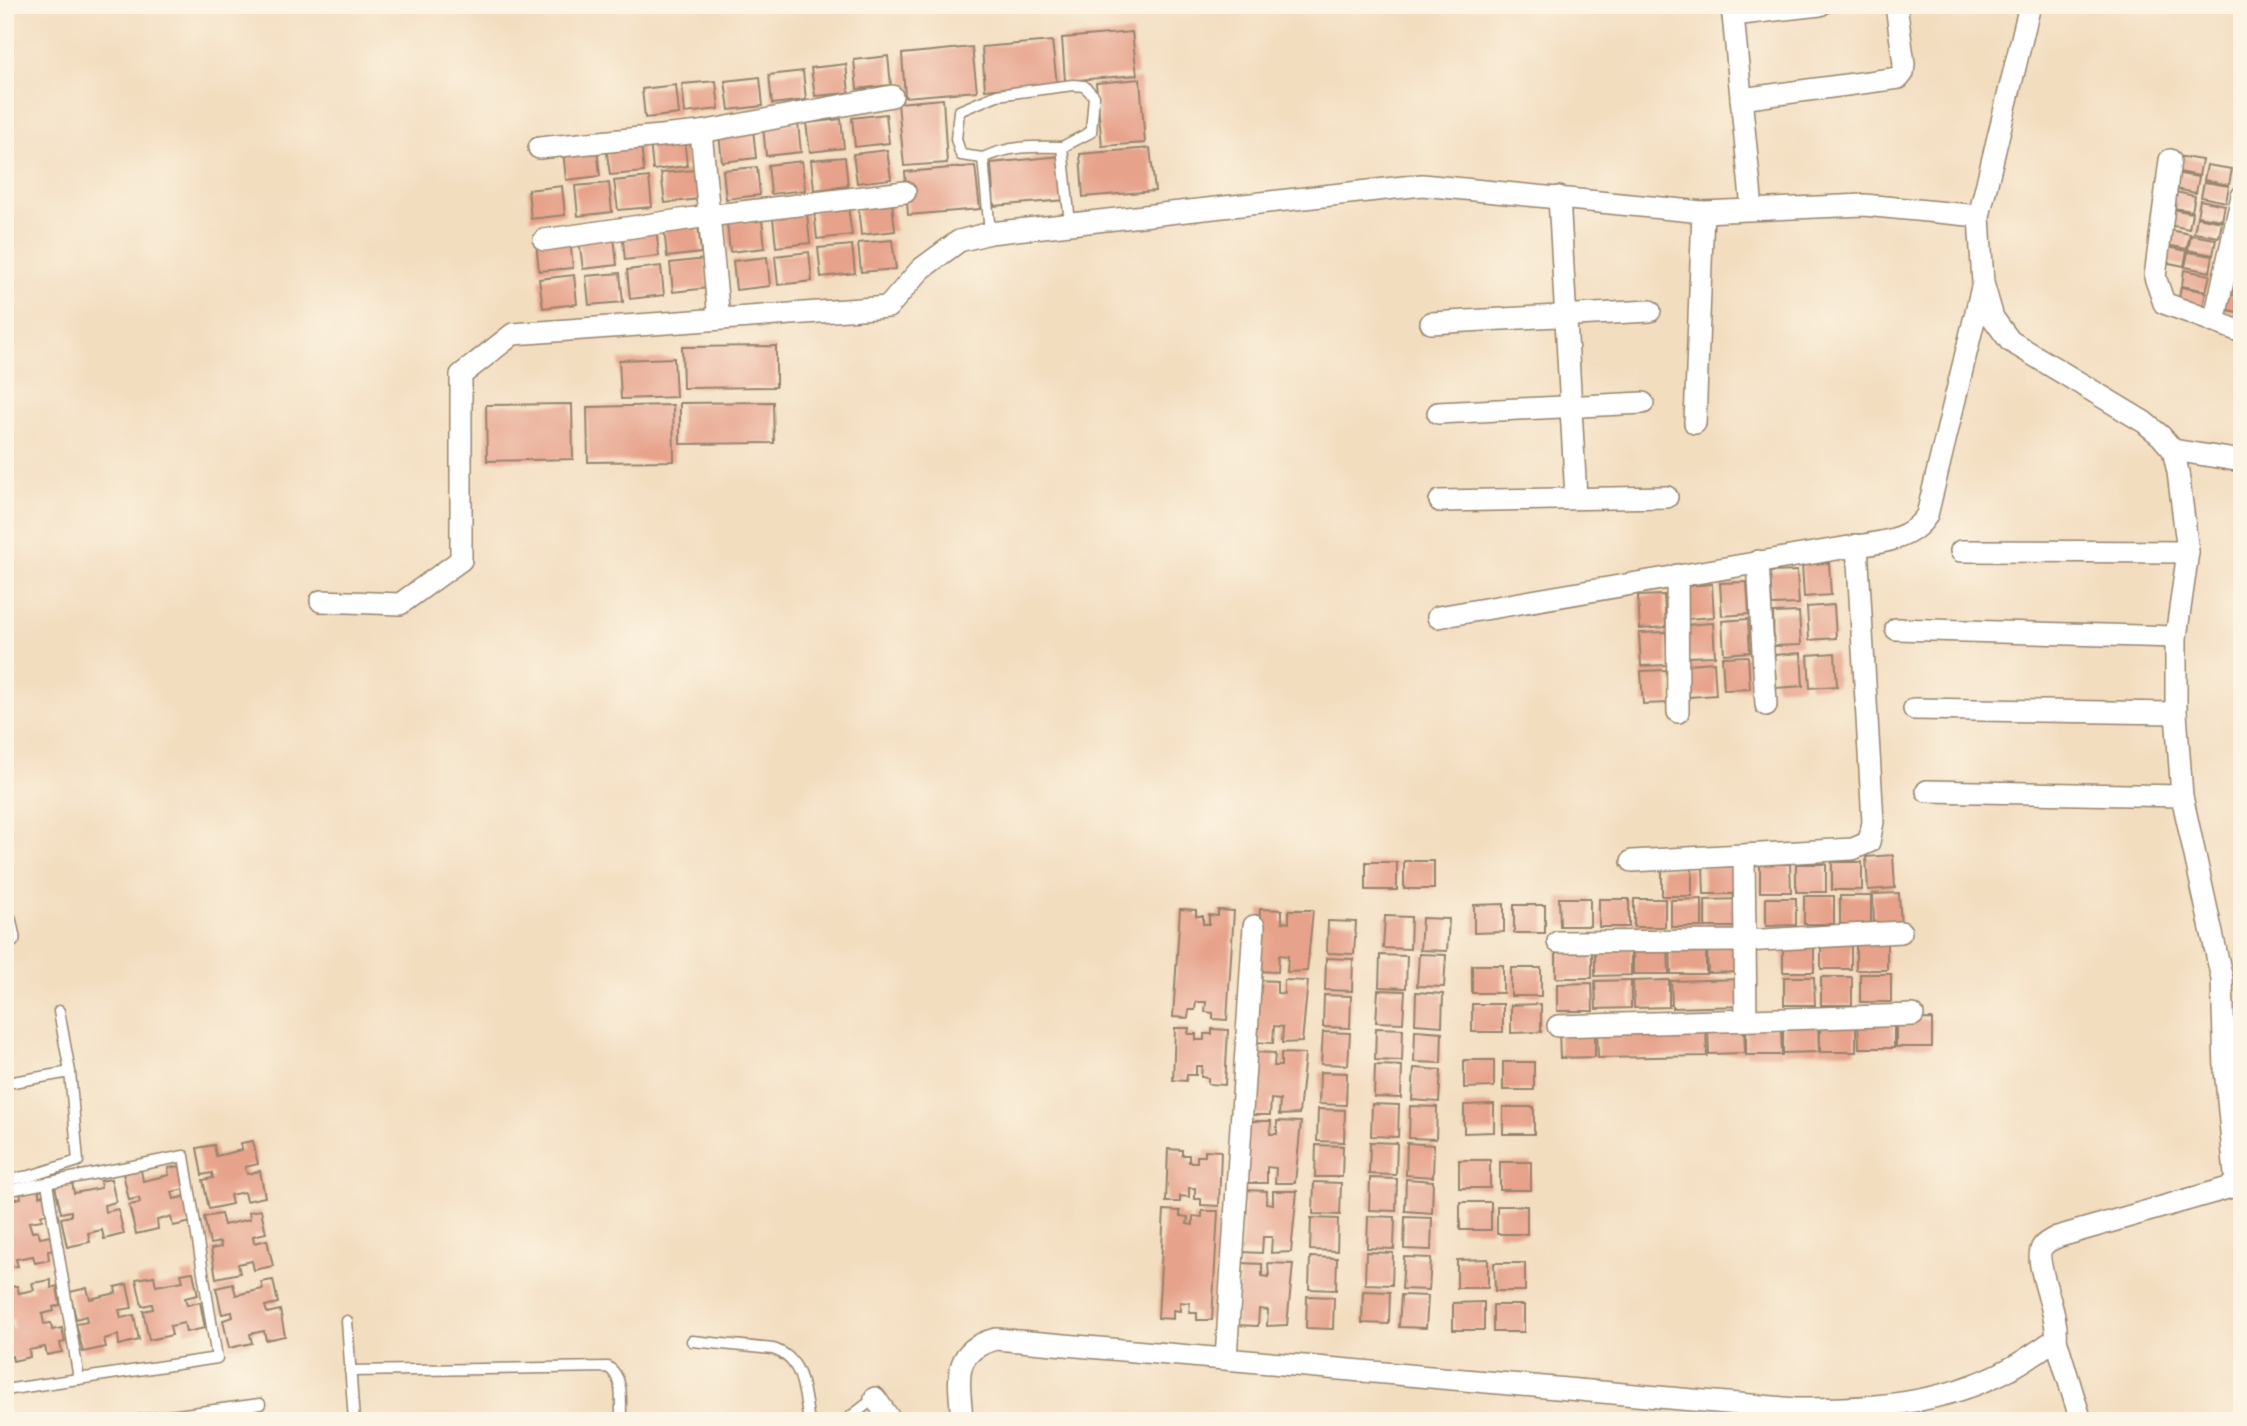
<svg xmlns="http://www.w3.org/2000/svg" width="2247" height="1426" viewBox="0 0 2247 1426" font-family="'IM FELL English',serif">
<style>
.building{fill:#e7a28b}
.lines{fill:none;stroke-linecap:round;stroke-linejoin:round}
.lane-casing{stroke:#97846e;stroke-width:13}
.street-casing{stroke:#97846e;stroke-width:24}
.lane{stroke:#fff;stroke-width:10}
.street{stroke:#fff;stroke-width:21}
</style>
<rect width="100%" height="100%" fill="#fcf5e5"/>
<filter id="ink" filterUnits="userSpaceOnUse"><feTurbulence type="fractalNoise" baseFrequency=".0143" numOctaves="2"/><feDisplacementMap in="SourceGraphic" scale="14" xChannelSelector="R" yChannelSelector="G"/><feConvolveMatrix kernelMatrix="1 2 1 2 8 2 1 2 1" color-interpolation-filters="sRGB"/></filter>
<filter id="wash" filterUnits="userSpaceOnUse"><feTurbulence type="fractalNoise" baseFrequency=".00686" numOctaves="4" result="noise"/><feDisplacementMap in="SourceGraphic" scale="28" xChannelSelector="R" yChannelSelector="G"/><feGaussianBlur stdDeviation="1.57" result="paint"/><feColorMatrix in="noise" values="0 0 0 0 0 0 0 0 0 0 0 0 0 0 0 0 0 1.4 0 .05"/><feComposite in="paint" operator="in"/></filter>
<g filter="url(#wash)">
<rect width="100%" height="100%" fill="#f3ddbf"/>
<g id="blocks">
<g class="building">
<polygon points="1132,32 1137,75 1065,81 1062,38"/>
<polygon points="1052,41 1057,84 985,90 982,47"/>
<polygon points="972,47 977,91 905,97 902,54"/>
<polygon points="888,56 891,85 857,89 854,60"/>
<polygon points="846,64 849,93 815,96 811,68"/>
<polygon points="803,71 806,100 772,104 769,75"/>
<polygon points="760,77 763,106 729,110 725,81"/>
<polygon points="1140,79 1145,143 1102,146 1096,83"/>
<polygon points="716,81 719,109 685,113 682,84"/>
<polygon points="676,85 679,114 645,118 642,89"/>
<polygon points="943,99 947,163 904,166 898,103"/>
<polygon points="886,114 889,143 855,147 852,118"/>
<polygon points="841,119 844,148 810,152 806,123"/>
<polygon points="798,123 801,152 766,156 763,127"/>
<polygon points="753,129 756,158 722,162 719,133"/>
<polygon points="684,137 687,166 653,170 650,141"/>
<polygon points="641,143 644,172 610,175 606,147"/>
<polygon points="597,147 600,176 566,180 563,151"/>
<polygon points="1150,148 1155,191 1083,197 1080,154"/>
<polygon points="887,150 891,179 857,183 853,154"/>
<polygon points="1061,156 1066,200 994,206 991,163"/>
<polygon points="2177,156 2202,160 2199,176 2174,171"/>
<polygon points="845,157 848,186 814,190 811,160"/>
<polygon points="802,161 805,190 771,194 768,165"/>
<polygon points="2207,165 2232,169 2229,185 2204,180"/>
<polygon points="975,166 980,209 908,215 905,172"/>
<polygon points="757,167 760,195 726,199 723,170"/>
<polygon points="696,170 699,199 665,203 661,173"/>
<polygon points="2174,173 2199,177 2196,193 2170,188"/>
<polygon points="649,177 652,207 618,210 614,181"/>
<polygon points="2204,182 2229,186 2226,202 2201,197"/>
<polygon points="609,183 612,212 578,216 575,186"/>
<polygon points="562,186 565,215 531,219 528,190"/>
<polygon points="2170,191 2195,196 2192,211 2167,207"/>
<polygon points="2200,200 2225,205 2222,220 2197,216"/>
<polygon points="892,202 895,231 861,235 858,206"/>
<polygon points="848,207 852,235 817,239 814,210"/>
<polygon points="2167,208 2192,213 2189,229 2164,224"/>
<polygon points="807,214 810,243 776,247 773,218"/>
<polygon points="2197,217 2222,222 2219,237 2194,233"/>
<polygon points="762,220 765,248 730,252 727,223"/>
<polygon points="698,224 701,253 667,257 664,228"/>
<polygon points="656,227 659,256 625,260 622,231"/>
<polygon points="2165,229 2190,234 2187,249 2162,244"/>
<polygon points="2191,235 2216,239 2213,255 2188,250"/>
<polygon points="614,236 617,265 583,269 579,240"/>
<polygon points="570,239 573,268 539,271 536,243"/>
<polygon points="892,240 896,269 861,272 858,243"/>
<polygon points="852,245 855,273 821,277 818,248"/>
<polygon points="2162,246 2187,251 2184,266 2159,261"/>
<polygon points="809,252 812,281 778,285 775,256"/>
<polygon points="2188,252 2213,256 2210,272 2185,267"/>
<polygon points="767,257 770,286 736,290 733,261"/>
<polygon points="2232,258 2242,260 2242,276 2229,274"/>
<polygon points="705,259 708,288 673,292 670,263"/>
<polygon points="661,266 664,295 630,299 627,270"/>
<polygon points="2184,270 2210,275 2206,291 2182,286"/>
<polygon points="620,273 623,302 589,305 586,276"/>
<polygon points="574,275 577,304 543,308 539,279"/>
<polygon points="2229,275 2242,278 2242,294 2226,291"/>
<polygon points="2181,287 2206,292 2203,307 2178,303"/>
<polygon points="2226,294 2242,297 2242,313 2223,309"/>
<polygon points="776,346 776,387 683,388 682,347"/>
<polygon points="674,358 676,397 621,399 619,360"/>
<polygon points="773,402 774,443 680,444 680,403"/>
<polygon points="572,404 573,459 487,461 486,405"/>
<polygon points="673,405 674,461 588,462 587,407"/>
<polygon points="1829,563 1831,595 1804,597 1802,564"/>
<polygon points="1797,571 1799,604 1772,605 1770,572"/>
<polygon points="1747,582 1749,614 1722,616 1720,583"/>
<polygon points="1712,584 1714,617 1687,619 1685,586"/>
<polygon points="1664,595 1666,627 1640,629 1638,596"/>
<polygon points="1834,605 1836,638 1809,640 1807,607"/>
<polygon points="1799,612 1801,645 1774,646 1773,613"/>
<polygon points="1748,619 1750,652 1724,654 1722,621"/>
<polygon points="1713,623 1715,656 1688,657 1686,625"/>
<polygon points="1666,632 1668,665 1641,666 1639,633"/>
<polygon points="1801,653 1803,686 1776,688 1774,655"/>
<polygon points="1835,653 1837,686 1810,688 1808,655"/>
<polygon points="1748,656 1750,689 1724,690 1722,657"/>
<polygon points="1714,662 1716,695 1689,697 1687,664"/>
<polygon points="1668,670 1670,703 1643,704 1641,671"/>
<polygon points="1893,855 1895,888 1868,890 1866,857"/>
<rect x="1404" y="861" width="30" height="28"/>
<rect x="1366" y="862" width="31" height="28"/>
<rect x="1832" y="862" width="30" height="28"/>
<polygon points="1760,864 1790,864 1791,892 1760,892"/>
<rect x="1796" y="864" width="30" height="28"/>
<polygon points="1739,866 1740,894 1704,894 1703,867"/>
<rect x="1662" y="868" width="30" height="28"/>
<polygon points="1899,893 1901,926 1874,927 1873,894"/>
<rect x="1804" y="896" width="30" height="28"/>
<rect x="1840" y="896" width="31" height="28"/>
<polygon points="1559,898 1590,898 1590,926 1560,926"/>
<polygon points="1766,898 1796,898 1796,925 1766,926"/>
<rect x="1599" y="899" width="30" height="28"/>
<rect x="1634" y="899" width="31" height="28"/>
<polygon points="1702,899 1702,927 1671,927 1671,900"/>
<polygon points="1741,899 1741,927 1705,927 1705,900"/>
<polygon points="1504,904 1504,932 1474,933 1474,905"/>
<rect x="1514" y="905" width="31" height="28"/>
<polygon points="1180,909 1196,910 1196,916 1203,916 1203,924 1209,924 1209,915 1218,916 1218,910 1234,911 1227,1020 1213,1019 1213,1013 1205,1012 1206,1002 1196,1002 1195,1010 1189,1010 1188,1018 1173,1017"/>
<polygon points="1260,909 1282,910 1282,922 1289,923 1289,910 1313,910 1307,971 1287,972 1288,956 1279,955 1278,972 1256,971"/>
<polygon points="1385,916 1411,917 1410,949 1383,948"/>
<polygon points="1422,918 1449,919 1447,951 1420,950"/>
<polygon points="1328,921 1356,922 1354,954 1327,953"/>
<rect x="1821" y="941" width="30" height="28"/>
<rect x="1856" y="942" width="31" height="28"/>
<polygon points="1814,944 1814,972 1783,972 1783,945"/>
<polygon points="1707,945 1743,945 1743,972 1708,973"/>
<polygon points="1633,947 1668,947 1669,974 1633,974"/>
<polygon points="1670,947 1706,947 1706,974 1671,974"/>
<polygon points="1631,948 1631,975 1595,976 1595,949"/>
<polygon points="1592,950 1592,978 1556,978 1556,951"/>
<polygon points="1419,954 1446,955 1444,987 1417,986"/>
<polygon points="1380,955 1407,956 1406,988 1379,987"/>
<polygon points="1326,958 1353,959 1352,991 1325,990"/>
<rect x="1472" y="965" width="31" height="28"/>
<rect x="1511" y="968" width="30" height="28"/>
<rect x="1860" y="974" width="31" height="28"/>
<polygon points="1784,977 1814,977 1815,1005 1784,1005"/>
<rect x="1821" y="977" width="31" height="28"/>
<polygon points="1744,979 1744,1006 1672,1008 1671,981"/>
<polygon points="1255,980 1277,981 1277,993 1284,994 1284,980 1308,981 1302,1042 1282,1043 1283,1027 1274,1026 1273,1043 1251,1042"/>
<polygon points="1631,980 1631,1008 1596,1009 1595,981"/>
<polygon points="1669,980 1669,1007 1634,1008 1633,981"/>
<polygon points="1592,983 1593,1011 1557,1011 1557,984"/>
<polygon points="1378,990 1405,991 1403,1023 1376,1022"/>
<polygon points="1416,992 1443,994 1442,1026 1415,1024"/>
<polygon points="1324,995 1351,996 1350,1028 1323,1027"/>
<rect x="1472" y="1004" width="31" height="28"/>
<polygon points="1541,1004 1541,1032 1511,1033 1511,1005"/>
<polygon points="1932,1019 1932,1047 1896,1047 1896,1020"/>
<polygon points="1894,1020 1894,1048 1859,1048 1858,1021"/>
<polygon points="1856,1024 1856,1052 1820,1052 1820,1025"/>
<polygon points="1783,1025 1818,1025 1819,1052 1783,1053"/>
<polygon points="1744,1026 1745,1053 1709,1054 1708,1027"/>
<polygon points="1175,1028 1189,1028 1188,1034 1196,1034 1196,1040 1204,1040 1204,1034 1212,1034 1212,1029 1228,1030 1225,1085 1208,1084 1208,1078 1201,1077 1202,1066 1196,1066 1196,1075 1187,1075 1186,1081 1173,1080"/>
<polygon points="1376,1028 1403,1029 1402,1061 1375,1060"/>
<polygon points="1706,1028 1707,1056 1598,1058 1597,1031"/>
<polygon points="1746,1028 1781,1028 1782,1055 1746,1055"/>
<polygon points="1595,1029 1595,1057 1560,1058 1559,1030"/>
<polygon points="1415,1030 1442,1032 1441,1063 1414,1062"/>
<polygon points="1323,1032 1350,1033 1348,1065 1321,1064"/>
<polygon points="1252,1052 1275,1053 1274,1066 1281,1066 1281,1053 1305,1054 1299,1114 1279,1115 1280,1100 1271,1099 1270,1115 1249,1115"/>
<polygon points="1464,1060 1494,1060 1494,1087 1464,1088"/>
<rect x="1503" y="1062" width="31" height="28"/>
<polygon points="1375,1065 1402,1066 1401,1098 1374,1097"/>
<polygon points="1414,1068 1441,1070 1439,1102 1412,1100"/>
<polygon points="1320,1072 1347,1073 1346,1105 1319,1104"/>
<polygon points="1372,1104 1399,1105 1398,1137 1371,1136"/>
<polygon points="1494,1104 1494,1132 1464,1133 1464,1105"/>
<polygon points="1410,1106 1437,1107 1436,1139 1409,1138"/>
<rect x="1503" y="1107" width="31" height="27"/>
<polygon points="1318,1109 1345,1110 1344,1142 1317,1141"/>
<polygon points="1248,1121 1271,1121 1270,1134 1277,1134 1277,1121 1301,1122 1295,1183 1275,1183 1276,1168 1267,1167 1267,1183 1245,1183"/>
<polygon points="253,1141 258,1164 245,1167 247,1174 260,1171 265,1197 246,1201 244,1192 230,1195 232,1204 209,1209 203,1180 213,1178 212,1173 202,1175 197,1148 214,1145 216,1156 242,1150 241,1143"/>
<polygon points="1370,1142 1397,1143 1396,1175 1369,1174"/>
<polygon points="1407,1143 1434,1145 1433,1177 1406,1175"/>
<polygon points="1316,1145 1343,1146 1342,1177 1315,1177"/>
<polygon points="1168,1149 1182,1150 1182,1155 1189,1155 1189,1162 1197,1162 1197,1156 1205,1156 1205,1150 1221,1151 1219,1206 1201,1205 1201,1199 1195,1199 1195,1188 1189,1188 1189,1197 1180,1196 1180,1202 1166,1202"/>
<rect x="1459" y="1160" width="31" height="28"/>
<rect x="1500" y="1162" width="31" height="28"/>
<polygon points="180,1166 184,1189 172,1192 174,1199 187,1196 192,1222 173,1226 171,1217 157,1220 158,1229 136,1234 129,1205 140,1203 139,1198 129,1200 123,1173 141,1170 143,1181 169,1175 168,1168"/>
<polygon points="1370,1178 1397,1179 1396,1211 1369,1210"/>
<polygon points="111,1179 116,1202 104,1205 105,1212 118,1209 124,1234 104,1239 102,1230 88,1233 90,1242 67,1247 61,1218 71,1216 71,1211 61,1213 55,1186 72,1182 74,1193 101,1188 100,1181"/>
<polygon points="1406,1179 1433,1181 1432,1213 1405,1211"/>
<polygon points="1314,1182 1341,1183 1340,1215 1313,1214"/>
<polygon points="39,1188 39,1196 44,1195 48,1213 41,1215 42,1220 29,1222 32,1232 38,1231 40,1238 50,1236 53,1250 48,1251 49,1260 35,1263 33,1256 16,1259 18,1266 5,1268 5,1201 21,1198 20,1192"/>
<polygon points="1244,1190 1267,1191 1266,1203 1273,1204 1273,1191 1297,1191 1291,1252 1271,1253 1272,1237 1263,1237 1262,1253 1241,1252"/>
<rect x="1460" y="1202" width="31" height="28"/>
<rect x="1497" y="1206" width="30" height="28"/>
<polygon points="261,1210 266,1233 253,1236 254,1243 267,1240 273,1266 254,1270 252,1261 238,1264 240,1273 216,1278 211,1249 221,1247 220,1242 210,1244 204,1217 221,1214 224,1225 250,1219 249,1212"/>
<polygon points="1164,1210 1180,1211 1180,1216 1188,1217 1187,1224 1193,1225 1193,1216 1202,1217 1202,1211 1218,1211 1212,1320 1197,1320 1197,1313 1189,1313 1190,1303 1180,1302 1180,1311 1173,1310 1173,1319 1158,1318"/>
<polygon points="1368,1216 1395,1217 1394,1249 1367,1248"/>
<polygon points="1405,1217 1432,1218 1431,1250 1404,1249"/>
<polygon points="1311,1218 1338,1219 1337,1251 1310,1250"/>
<polygon points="1366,1252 1393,1253 1392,1285 1365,1284"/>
<polygon points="1310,1257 1337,1258 1336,1290 1309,1289"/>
<polygon points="1404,1257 1431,1258 1429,1290 1402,1289"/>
<polygon points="1488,1259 1488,1288 1457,1288 1457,1260"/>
<polygon points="1240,1263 1262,1264 1262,1276 1269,1277 1268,1263 1293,1264 1287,1325 1267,1326 1268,1310 1259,1309 1258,1326 1236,1325"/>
<polygon points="1494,1263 1525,1263 1525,1291 1495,1291"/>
<polygon points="193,1272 198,1295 185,1298 187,1305 200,1302 205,1328 186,1332 184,1323 170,1326 172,1335 149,1340 143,1311 153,1309 152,1304 142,1306 136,1279 154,1276 156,1286 183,1281 181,1274"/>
<polygon points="51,1280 51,1288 57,1286 60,1305 53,1307 54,1311 42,1314 44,1324 51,1323 52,1330 62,1328 65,1342 60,1343 62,1352 47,1355 45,1347 29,1350 30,1357 13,1361 12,1356 5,1357 5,1333 7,1332 7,1329 14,1328 13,1319 6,1320 5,1288 17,1286 19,1293 34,1290 32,1283"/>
<polygon points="273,1280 278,1303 265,1306 267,1313 280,1310 285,1336 266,1340 264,1331 250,1334 252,1343 229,1348 223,1320 233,1317 232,1312 222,1314 216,1288 233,1284 236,1295 263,1289 261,1282"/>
<polygon points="127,1284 132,1308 119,1310 121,1318 134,1315 139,1340 119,1345 118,1335 104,1339 106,1347 83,1352 76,1324 87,1322 86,1316 76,1319 70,1292 87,1288 90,1299 116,1293 115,1287"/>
<polygon points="1363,1291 1390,1292 1389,1324 1362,1323"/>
<polygon points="1401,1295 1428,1296 1426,1328 1399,1327"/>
<polygon points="1307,1296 1334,1297 1333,1329 1306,1328"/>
<polygon points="1484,1302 1484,1330 1453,1330 1453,1303"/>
<rect x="1493" y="1305" width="31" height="27"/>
</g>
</g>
</g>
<g filter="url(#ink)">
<use href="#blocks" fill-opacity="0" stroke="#97846e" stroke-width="2"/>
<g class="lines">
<g class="lane-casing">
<g id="lane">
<polyline points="983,158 961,155 956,139 959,111 997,95 1073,85 1084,86 1094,96 1091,132 1062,147"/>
<path d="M990 233 983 158C1007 146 1035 146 1062 147L1070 223"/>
<polyline points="13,1082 70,1072"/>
<polyline points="5,1180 30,1176 78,1161 70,1072 59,1011"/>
<polyline points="47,1183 79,1379"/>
<polyline points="5,1191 184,1156 217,1358 5,1390"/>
<polyline points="347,1321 354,1421"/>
<path d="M692 1341 773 1349C805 1359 803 1392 809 1421"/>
<path d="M350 1371 608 1367C625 1378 620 1402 621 1421"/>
<polyline points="132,1421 260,1404"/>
<polyline points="845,1421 875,1398"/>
</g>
</g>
<g class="street-casing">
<g id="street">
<polyline points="1732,5 1752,209"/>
<polyline points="2030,5 1979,216 1983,283 1993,318 2010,341 2144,422 2161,436 2173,450 2178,472 2188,552 2176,637 2176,713 2182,796 2222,979 2225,1069 2236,1185"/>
<polyline points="1733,15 1820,5"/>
<polyline points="1741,99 1899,78 1903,73 1904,64 1896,5"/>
<polyline points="701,132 719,319"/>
<polyline points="539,148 701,132 892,96"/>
<polyline points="2170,160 2155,277 2164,303 2242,332"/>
<polyline points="1559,197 1576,497"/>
<polyline points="544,240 708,216 905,192"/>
<polyline points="2214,322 2242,196"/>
<polyline points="1431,323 1650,311"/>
<polyline points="1438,413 1643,403"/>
<polyline points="1695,423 1703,212"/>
<polyline points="2173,450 2242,461"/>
<polyline points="1440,501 1667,497"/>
<polyline points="1961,551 2188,552"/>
<polyline points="1758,561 1766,705"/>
<polyline points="1677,575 1678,712"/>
<polyline points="321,601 400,604 461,560 461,375 513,334 888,307 921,269 959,241 990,233 1422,185 1703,212 1864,205 1979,216"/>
<path d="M1438 617 1843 548C1873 543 1910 543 1927 515L1982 287"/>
<polyline points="1896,629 2176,637"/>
<polyline points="1914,709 2176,713"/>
<polyline points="1927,791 2182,796"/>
<polyline points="1744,856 1746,1020"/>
<polyline points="1632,861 1853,849 1869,842 1873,822 1857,545"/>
<polyline points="5,919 9,938 5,939"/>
<polyline points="1558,942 1745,941 1901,932"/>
<polyline points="1558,1026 1913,1015"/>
<polyline points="2056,1339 2081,1421"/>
<polyline points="1226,1358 1254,926"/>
<polyline points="875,1398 891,1421"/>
<path d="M962 1421C960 1382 949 1351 996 1339L1795 1409C1869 1409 1944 1405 2011 1368 2026 1360 2041 1349 2056 1339 2060 1314 2031 1260 2043 1246 2046 1242 2053 1239 2057 1237L2242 1184"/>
</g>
</g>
<use href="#lane" class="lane"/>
<use href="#street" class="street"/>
</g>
</g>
<rect width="2247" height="1426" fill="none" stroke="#fcf5e5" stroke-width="28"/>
</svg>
